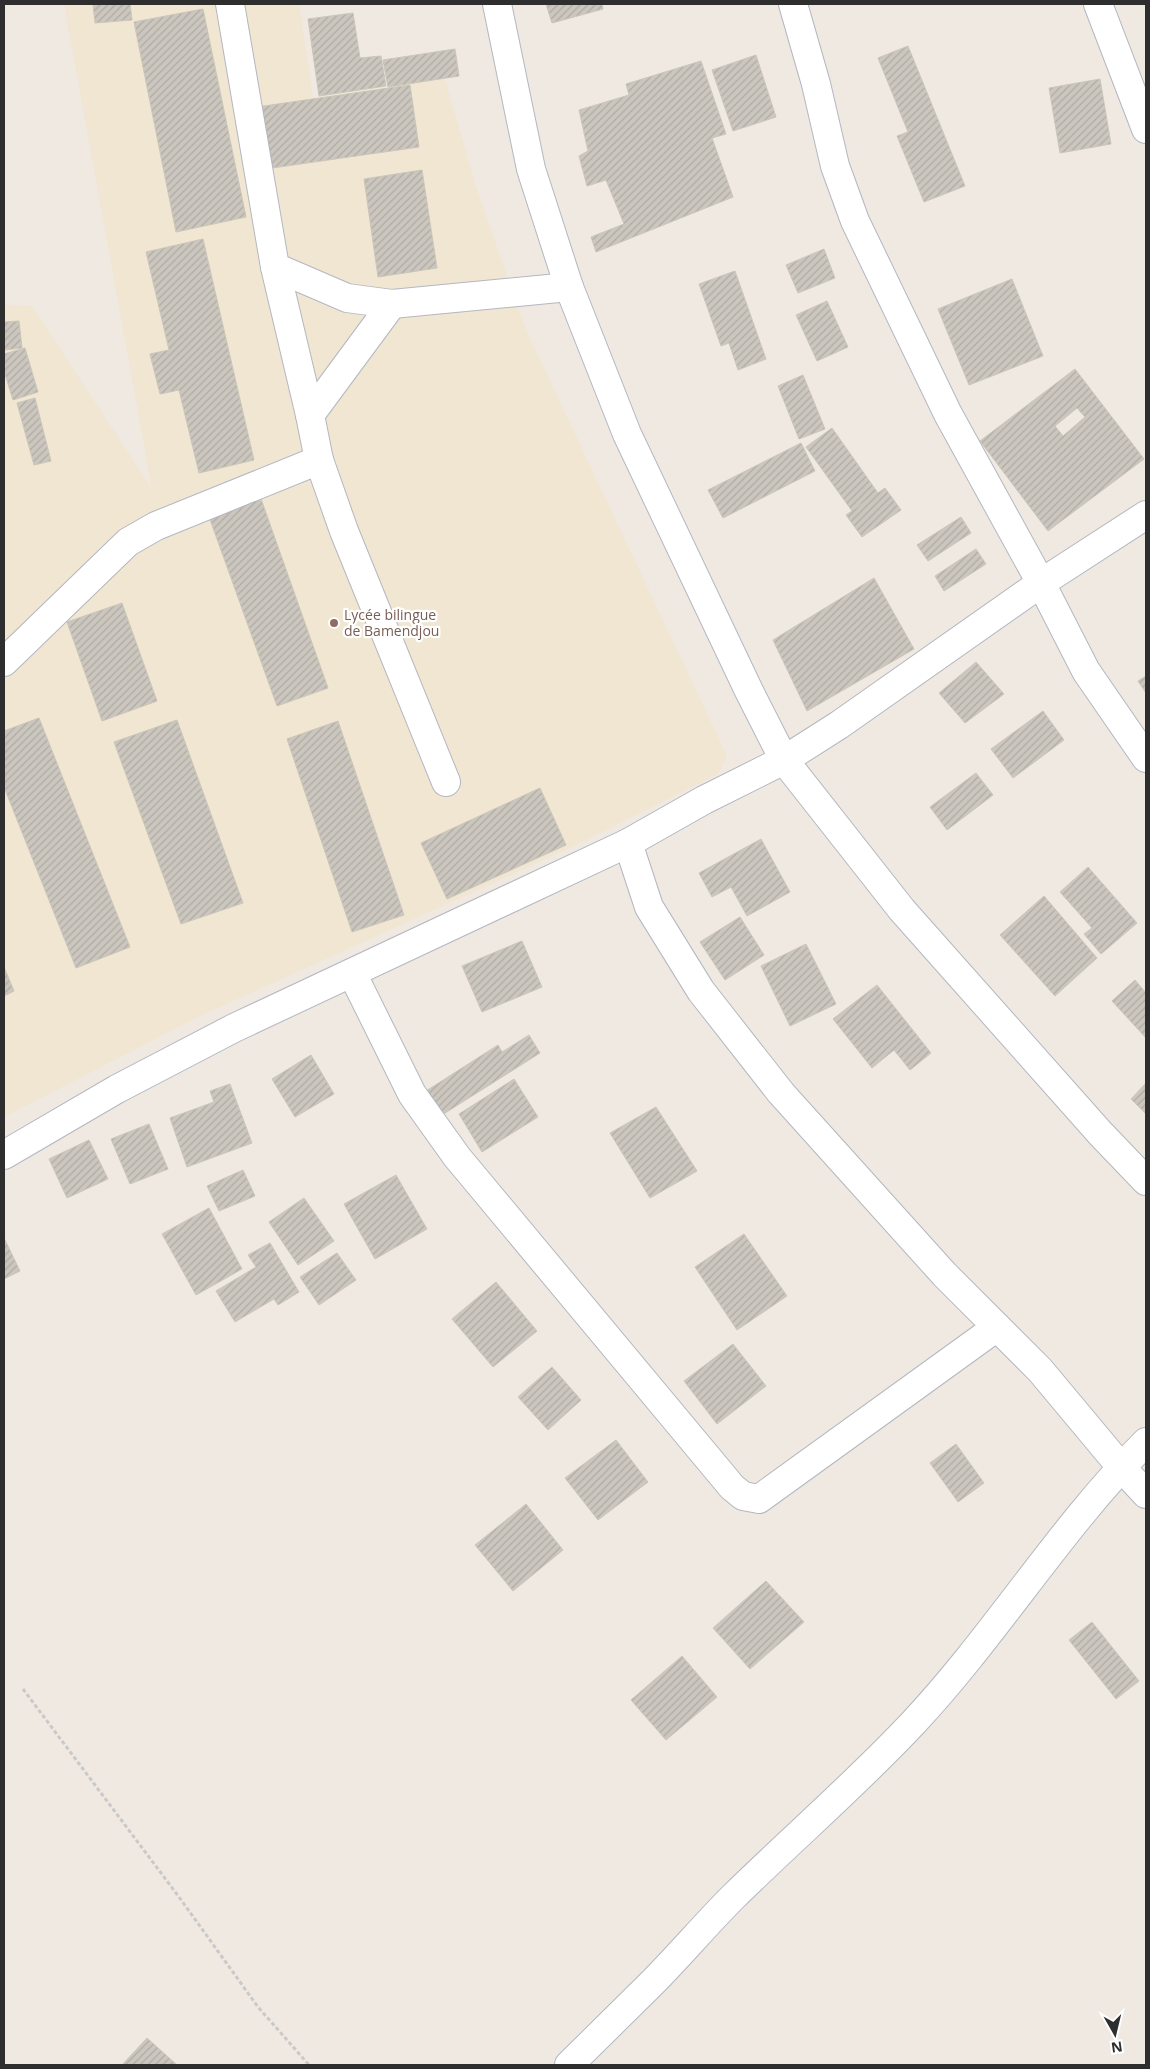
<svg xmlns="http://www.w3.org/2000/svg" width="1150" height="2069" viewBox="0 0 1150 2069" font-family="'Open Sans',sans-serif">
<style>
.education{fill:#f0e6d1}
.building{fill:url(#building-hatch);stroke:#cbc5ba;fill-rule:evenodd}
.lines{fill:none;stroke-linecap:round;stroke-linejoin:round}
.minor-casing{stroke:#b4b7c1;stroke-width:30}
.secondary-casing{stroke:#b4b7c1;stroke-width:30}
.path{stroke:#c9c9c9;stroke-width:3;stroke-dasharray:4 2.5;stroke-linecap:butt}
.minor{stroke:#fff;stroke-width:28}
.secondary{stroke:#fff;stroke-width:28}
.education-dot{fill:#8d6e63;stroke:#fff;stroke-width:2}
.labels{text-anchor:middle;stroke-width:4.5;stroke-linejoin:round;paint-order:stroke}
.education-label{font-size:14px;fill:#785e54;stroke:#fff;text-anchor:start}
</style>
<defs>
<pattern id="building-hatch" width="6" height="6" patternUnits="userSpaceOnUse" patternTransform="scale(1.25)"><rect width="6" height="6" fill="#cbc7bf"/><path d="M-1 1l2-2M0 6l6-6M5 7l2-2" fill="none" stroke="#afaba4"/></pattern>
</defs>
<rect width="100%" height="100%" fill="#efe9e1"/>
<polygon class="education" points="64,4 299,4 313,98 445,79 476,187 526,330 727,756 718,774 566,850 198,1017 4,1117 4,305 32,306 152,489"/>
<g class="building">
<polygon points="93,4 130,4 132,20 95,23"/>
<polygon points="546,4 602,4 603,9 552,23"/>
<polygon points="203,9 246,217 176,232 134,22"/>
<polygon points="353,13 360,58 381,56 386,86 319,96 308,19"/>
<polygon points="908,46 965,186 924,202 897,136 908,132 878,58"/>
<polygon points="455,49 459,76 388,87 383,60"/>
<polygon points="756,55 776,117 733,131 712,70"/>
<polygon points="701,61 726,134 712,138 733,197 596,252 591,237 624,224 606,180 587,186 579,156 588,151 579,110 629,95 626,84"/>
<polygon points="1100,79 1111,144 1060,153 1049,88"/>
<polygon points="410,85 419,147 265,169 257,107"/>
<polygon points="422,170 437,268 378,277 364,179"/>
<polygon points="203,239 254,460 199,473 179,390 160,394 150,354 169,350 146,252"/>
<polygon points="824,249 835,278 798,293 786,265"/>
<polygon points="735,271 766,359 738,370 729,343 721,346 699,284"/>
<polygon points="1012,279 1043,356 969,385 938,309"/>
<polygon points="827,301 848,347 817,361 796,315"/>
<polygon points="19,321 22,348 4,350 4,322"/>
<polygon points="25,348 38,392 13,400 4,371 4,354"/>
<path d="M1075 369 1144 459 1048 531 980 441ZM1077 408 1085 417 1063 436 1055 426Z"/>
<polygon points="803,375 825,429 799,439 778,386"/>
<polygon points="35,398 51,461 34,465 17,403"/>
<polygon points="832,428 878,493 852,511 806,447"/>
<polygon points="801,443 815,471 723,518 708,490"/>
<polygon points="885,488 901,510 862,537 846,515"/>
<polygon points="260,496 328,688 277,706 208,514"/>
<polygon points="961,517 971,533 928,561 917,545"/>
<polygon points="976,549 986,564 944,591 935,576"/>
<polygon points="874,578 914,649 807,711 773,640"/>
<polygon points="122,603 157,701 102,721 67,622"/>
<polygon points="976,662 1004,694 965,723 939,693"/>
<polygon points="1146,676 1146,693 1138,681"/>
<polygon points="1043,711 1064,740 1013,778 991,749"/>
<polygon points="39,718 130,947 76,968 4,787 4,731"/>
<polygon points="177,720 243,903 181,924 114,742"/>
<polygon points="338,721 404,915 352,932 287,739"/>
<polygon points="976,773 993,795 947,830 930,807"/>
<polygon points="540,788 566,845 447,899 421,843"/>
<polygon points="761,839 790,892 747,916 731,887 712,897 699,873"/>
<polygon points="1088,867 1137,923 1101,954 1084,934 1092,928 1060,892"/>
<polygon points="1044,896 1097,958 1055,996 1000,935"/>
<polygon points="740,917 764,955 725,980 700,942"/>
<polygon points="522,941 542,987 482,1012 462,966"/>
<polygon points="806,944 836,1004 790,1026 761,966"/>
<polygon points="4,967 14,991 4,996"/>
<polygon points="1135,980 1146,993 1146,1038 1112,1001"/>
<polygon points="877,985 931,1053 910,1070 894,1050 872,1068 833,1019"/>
<polygon points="529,1035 540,1053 442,1115 426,1091 498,1045 502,1052"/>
<polygon points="311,1055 334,1094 295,1117 272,1079"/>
<polygon points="514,1079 538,1117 482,1152 459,1114"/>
<polygon points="1146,1083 1146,1114 1131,1099"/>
<polygon points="230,1084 252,1143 187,1167 170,1118 214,1102 210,1091"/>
<polygon points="656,1107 697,1171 650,1198 610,1133"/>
<polygon points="149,1124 168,1169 130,1184 111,1139"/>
<polygon points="89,1140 108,1179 67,1198 49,1159"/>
<polygon points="243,1170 255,1196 219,1211 207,1186"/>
<polygon points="396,1175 427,1229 375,1259 344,1204"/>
<polygon points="304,1198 334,1241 298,1265 269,1222"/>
<polygon points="209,1208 242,1269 196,1295 162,1234"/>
<polygon points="744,1234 787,1296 737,1330 695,1267"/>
<polygon points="4,1238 20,1271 4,1279"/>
<polygon points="270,1243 299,1292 278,1305 274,1299 235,1322 216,1291 256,1267 248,1255"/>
<polygon points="337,1253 356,1280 319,1305 300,1277"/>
<polygon points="496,1282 537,1331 493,1367 452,1319"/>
<polygon points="733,1344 766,1386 717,1424 684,1381"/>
<polygon points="552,1367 581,1400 548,1430 518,1397"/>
<polygon points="616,1440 648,1482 598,1520 565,1478"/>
<polygon points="956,1444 984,1483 958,1502 930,1463"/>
<polygon points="526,1504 563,1550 513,1591 475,1545"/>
<polygon points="766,1581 804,1622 750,1669 713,1628"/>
<polygon points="1092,1622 1139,1681 1116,1699 1069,1640"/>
<polygon points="682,1656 717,1697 666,1740 631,1700"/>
<polygon points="147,2038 177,2065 122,2065"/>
</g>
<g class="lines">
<g class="minor-casing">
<g id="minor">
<polyline points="230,4 275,267 347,298 392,304 569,287"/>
<polyline points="793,4 816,84 835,166 855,221 948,414 1041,583 1086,671 1146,758"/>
<polyline points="1098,4 1146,129"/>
<polyline points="275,267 310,415"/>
<polyline points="392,304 310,415 319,460 344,531 446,782"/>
<polyline points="4,662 128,542 156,526 319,460"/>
<polyline points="628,843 649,907 701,991 781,1093 945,1275 1040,1370 1121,1467 1146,1494"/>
<polyline points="352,973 412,1094 457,1157 732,1487 743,1496 759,1499 997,1327"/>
<polyline points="4,1155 117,1089 234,1028 628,843 704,800 784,760 839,725 1041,583 1146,515"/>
<path d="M569 2065C596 2038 624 2011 651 1984 679 1956 705 1925 733 1897 793 1838 857 1783 914 1722 997 1633 1060 1528 1146 1442"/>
</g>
</g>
<g class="secondary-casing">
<polyline id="secondary" points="497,4 531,169 569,287 627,434 749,691 784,760 902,910 1100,1133 1146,1181"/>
</g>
<polyline class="path" points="23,1689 179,1897 258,2007 309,2065"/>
<use href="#minor" class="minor"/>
<use href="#secondary" class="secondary"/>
</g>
<circle class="education-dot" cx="334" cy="623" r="5"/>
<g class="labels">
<g class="education-label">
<text x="344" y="620">Lycée bilingue<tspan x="344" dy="16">de Bamendjou</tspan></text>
</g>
</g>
<rect width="1150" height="2069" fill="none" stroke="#2e2e2e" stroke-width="10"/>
<g transform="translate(1115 2034) rotate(172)" stroke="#ffffff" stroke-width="4" paint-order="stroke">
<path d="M0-4L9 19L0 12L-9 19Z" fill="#2e2e2e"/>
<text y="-8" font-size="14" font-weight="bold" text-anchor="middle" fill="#2e2e2e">N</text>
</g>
</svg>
